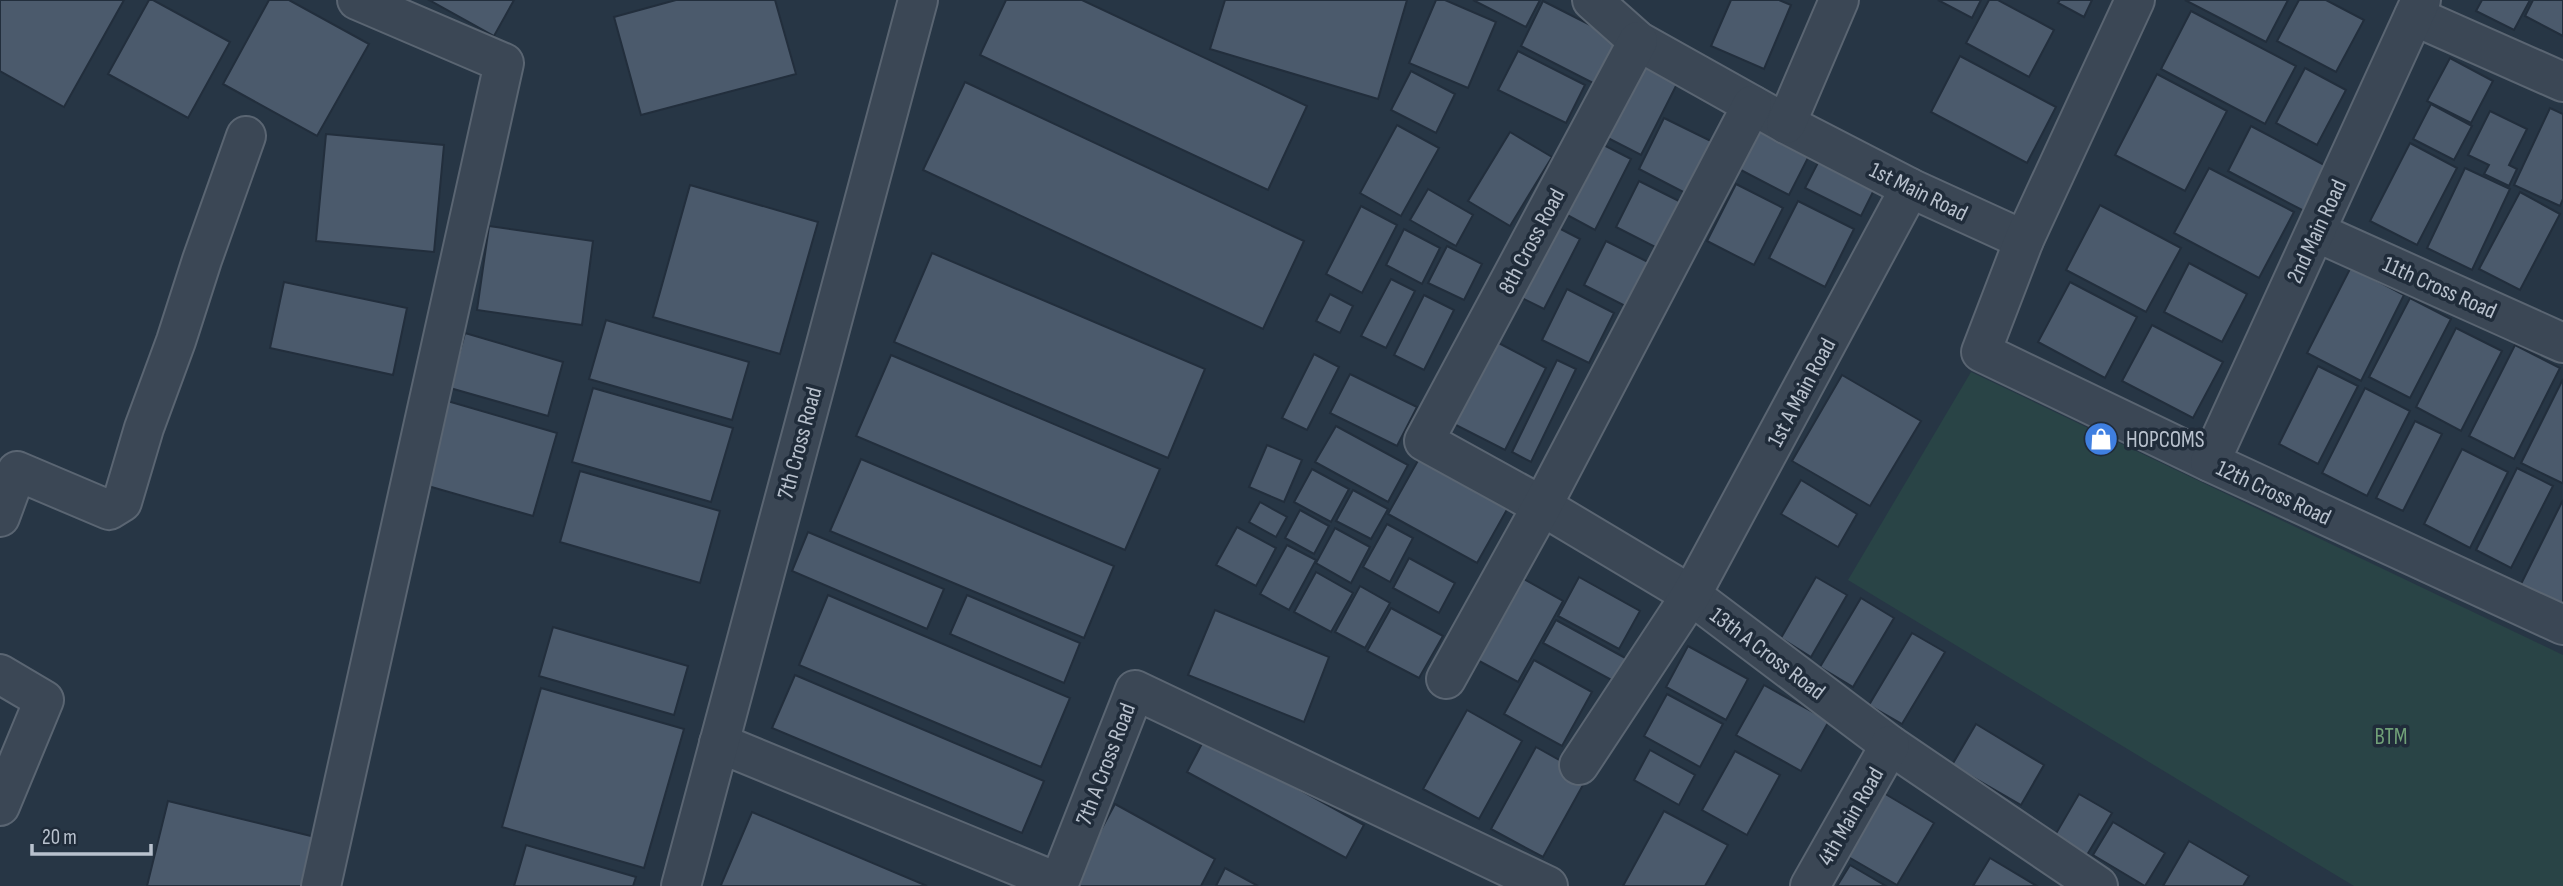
<svg xmlns="http://www.w3.org/2000/svg" width="2563" height="886" viewBox="0 0 2563 886" font-family="'Sofia Sans Condensed',sans-serif">
<style>
.green{fill:#294446}
.building{fill:#4b5a6c;stroke:#222e3c;stroke-width:2}
.lines{fill:none;stroke-linecap:round;stroke-linejoin:round}
.minor-casing{stroke:#5a6572;stroke-width:42}
.minor{stroke:#3b4755;stroke-width:38}
.labels{text-anchor:middle;stroke-width:7;stroke-linejoin:round;paint-order:stroke}
.street-label{font-size:23px;fill:#b9c2ce;stroke:#202c3a}
.poi-label{font-size:23px;fill:#b9c2ce;stroke:#202c3a;text-anchor:start}
.park-label{font-size:23px;fill:#70a078;stroke:#202c3a}
</style>
<rect width="100%" height="100%" fill="#273645"/>
<polygon class="green" points="1971,372 2563,655 2563,886 2354,886 1848,580"/>
<g class="building">
<polygon points="0,0 124,0 64,107 0,71"/>
<polygon points="149,0 153,0 230,42 188,118 108,74"/>
<polygon points="269,0 289,0 369,44 317,136 223,84"/>
<polygon points="429,0 514,0 494,36"/>
<polygon points="676,0 775,0 796,74 641,115 614,17"/>
<polygon points="1006,0 1082,0 1307,106 1268,190 980,55"/>
<polygon points="1225,0 1407,0 1378,99 1210,49"/>
<polygon points="1436,0 1445,0 1496,22 1468,88 1409,63"/>
<polygon points="1473,0 1540,0 1526,27"/>
<polygon points="1731,0 1779,0 1791,5 1764,69 1711,46"/>
<polygon points="1938,0 1981,0 1972,18"/>
<polygon points="1989,0 1998,0 2054,30 2029,77 1966,43"/>
<polygon points="2060,0 2092,0 2084,17 2058,3"/>
<polygon points="2185,0 2288,0 2266,42"/>
<polygon points="2299,0 2326,0 2364,20 2336,72 2277,41"/>
<polygon points="2482,0 2530,0 2514,30 2476,11"/>
<polygon points="2533,0 2563,0 2563,36 2525,16"/>
<polygon points="1543,1 1618,39 1595,84 1521,46"/>
<polygon points="2191,11 2296,66 2265,124 2161,69"/>
<polygon points="1518,51 1585,85 1566,123 1498,90"/>
<polygon points="1960,56 2056,107 2027,163 1931,112"/>
<polygon points="2450,58 2493,81 2471,123 2427,101"/>
<polygon points="1638,63 1678,82 1641,155 1602,135"/>
<polygon points="2305,68 2346,90 2317,145 2276,123"/>
<polygon points="1411,71 1455,94 1436,133 1391,110"/>
<polygon points="2157,74 2227,111 2185,191 2115,155"/>
<polygon points="965,82 1304,241 1263,329 923,170"/>
<polygon points="2431,104 2472,126 2454,160 2413,139"/>
<polygon points="2550,108 2563,114 2563,199 2560,206 2514,185"/>
<polygon points="2490,111 2527,129 2509,165 2517,169 2509,186 2484,174 2489,165 2468,155"/>
<polygon points="1664,118 1717,144 1691,196 1639,169"/>
<polygon points="1760,122 1813,148 1789,195 1737,168"/>
<polygon points="1397,125 1439,148 1401,216 1360,193"/>
<polygon points="2251,126 2328,167 2304,211 2228,171"/>
<polygon points="1510,132 1552,157 1510,226 1468,201"/>
<polygon points="326,134 444,145 434,252 316,241"/>
<polygon points="1592,139 1631,159 1595,230 1556,209"/>
<polygon points="2410,143 2457,168 2417,245 2370,221"/>
<polygon points="1823,153 1878,182 1861,216 1805,188"/>
<polygon points="2209,168 2294,212 2259,278 2174,233"/>
<polygon points="2465,168 2510,189 2472,270 2427,248"/>
<polygon points="1639,181 1685,204 1661,250 1616,227"/>
<polygon points="1736,184 1783,208 1754,265 1707,241"/>
<polygon points="690,185 818,222 780,354 653,317"/>
<polygon points="1428,189 1473,215 1456,246 1410,220"/>
<polygon points="2520,192 2560,214 2520,290 2479,269"/>
<polygon points="1798,201 1854,229 1825,287 1769,258"/>
<polygon points="2100,205 2181,248 2146,312 2066,270"/>
<polygon points="1361,206 1397,225 1362,293 1326,274"/>
<polygon points="1551,224 1580,239 1544,309 1516,295"/>
<polygon points="489,226 593,241 582,325 477,310"/>
<polygon points="1404,229 1440,248 1422,284 1386,265"/>
<polygon points="1606,241 1658,267 1635,311 1584,285"/>
<polygon points="1447,246 1482,264 1464,300 1428,283"/>
<polygon points="932,253 1205,369 1168,458 894,342"/>
<polygon points="2189,263 2247,294 2222,342 2164,312"/>
<polygon points="2351,267 2404,295 2361,381 2307,353"/>
<polygon points="1391,279 1415,291 1386,348 1361,336"/>
<polygon points="284,282 407,308 393,375 270,348"/>
<polygon points="2070,282 2137,317 2105,378 2038,342"/>
<polygon points="1567,289 1614,313 1589,363 1542,340"/>
<polygon points="1330,294 1353,306 1340,333 1316,321"/>
<polygon points="1424,295 1454,310 1424,370 1394,355"/>
<polygon points="2410,298 2451,319 2410,398 2369,377"/>
<polygon points="606,320 749,362 732,420 589,379"/>
<polygon points="2152,325 2223,362 2193,418 2122,381"/>
<polygon points="2456,328 2502,351 2461,431 2416,407"/>
<polygon points="465,333 563,362 548,416 450,388"/>
<polygon points="1491,339 1546,368 1505,450 1450,422"/>
<polygon points="2515,345 2560,368 2514,459 2469,436"/>
<polygon points="1314,354 1339,367 1307,430 1282,418"/>
<polygon points="891,355 1160,469 1125,550 856,436"/>
<polygon points="1557,360 1576,369 1531,462 1512,452"/>
<polygon points="2318,366 2358,386 2318,464 2279,444"/>
<polygon points="1350,374 1417,407 1397,446 1330,413"/>
<polygon points="1842,375 1921,421 1870,506 1792,461"/>
<polygon points="2563,379 2563,482 2562,483 2521,463"/>
<polygon points="593,388 733,428 711,502 572,462"/>
<polygon points="2365,388 2410,411 2367,496 2322,473"/>
<polygon points="444,400 557,433 533,516 421,484"/>
<polygon points="2415,421 2442,434 2403,511 2376,498"/>
<polygon points="1336,426 1408,465 1388,502 1315,462"/>
<polygon points="1267,445 1302,460 1284,502 1249,487"/>
<polygon points="2462,449 2508,472 2470,548 2424,524"/>
<polygon points="1420,457 1509,506 1477,563 1388,514"/>
<polygon points="861,459 1114,566 1084,638 830,531"/>
<polygon points="2517,468 2553,486 2511,568 2476,550"/>
<polygon points="1312,469 1349,489 1331,522 1294,502"/>
<polygon points="580,471 720,511 700,583 560,542"/>
<polygon points="1801,480 1857,514 1838,547 1781,514"/>
<polygon points="1353,490 1388,509 1371,539 1336,521"/>
<polygon points="2563,500 2563,608 2520,586"/>
<polygon points="1260,502 1287,517 1276,537 1249,522"/>
<polygon points="1300,510 1329,526 1314,554 1285,538"/>
<polygon points="1387,524 1413,538 1390,582 1363,567"/>
<polygon points="1237,527 1276,548 1256,586 1216,565"/>
<polygon points="1335,528 1370,547 1351,583 1316,563"/>
<polygon points="808,532 944,589 927,629 792,571"/>
<polygon points="1287,545 1316,560 1289,610 1260,594"/>
<polygon points="1409,558 1455,583 1439,613 1393,588"/>
<polygon points="1316,572 1353,593 1331,632 1294,612"/>
<polygon points="1515,574 1563,601 1518,682 1470,656"/>
<polygon points="1579,577 1640,611 1619,649 1558,616"/>
<polygon points="1816,577 1847,595 1811,657 1781,638"/>
<polygon points="1360,586 1390,603 1365,648 1335,632"/>
<polygon points="828,595 1070,698 1041,767 799,665"/>
<polygon points="967,595 1080,643 1064,683 950,634"/>
<polygon points="1861,598 1894,618 1853,687 1820,667"/>
<polygon points="1391,608 1443,636 1419,678 1367,651"/>
<polygon points="1215,610 1329,657 1304,722 1188,675"/>
<polygon points="1556,620 1629,660 1617,683 1543,643"/>
<polygon points="553,627 688,666 674,715 539,676"/>
<polygon points="1912,633 1945,652 1902,724 1869,705"/>
<polygon points="1688,646 1748,679 1726,720 1666,687"/>
<polygon points="1534,660 1592,692 1562,746 1504,714"/>
<polygon points="795,675 1044,781 1022,833 772,728"/>
<polygon points="1764,685 1829,721 1801,771 1736,735"/>
<polygon points="541,688 684,729 644,868 502,827"/>
<polygon points="1667,694 1723,724 1700,767 1644,736"/>
<polygon points="1467,710 1522,741 1479,819 1423,789"/>
<polygon points="1976,724 2044,765 2021,805 1952,765"/>
<polygon points="1205,738 1364,825 1346,858 1187,772"/>
<polygon points="1536,747 1588,776 1543,857 1491,829"/>
<polygon points="1650,750 1695,775 1679,805 1634,780"/>
<polygon points="1735,751 1780,775 1747,835 1702,810"/>
<polygon points="1882,792 1934,823 1897,885 1845,855"/>
<polygon points="2079,794 2112,813 2087,855 2054,837"/>
<polygon points="168,801 315,837 303,886 147,886"/>
<polygon points="1115,804 1215,859 1201,886 1080,886 1073,882"/>
<polygon points="1664,811 1728,845 1705,886 1623,886"/>
<polygon points="752,812 927,886 722,886 721,885"/>
<polygon points="2113,822 2165,853 2145,886 2093,855"/>
<polygon points="2189,841 2249,876 2243,886 2163,886"/>
<polygon points="526,845 636,877 633,886 514,886"/>
<polygon points="1990,858 2037,886 1973,886"/>
<polygon points="1850,865 1886,886 1837,886"/>
<polygon points="1225,868 1258,886 1216,886"/>
</g>
<g class="lines">
<g class="minor-casing">
<g id="minor">
<polyline points="1592,0 1638,41 1786,124 1910,188 2024,240"/>
<polyline points="2135,0 2024,240 1981,352 2210,462 2563,625"/>
<polyline points="2414,16 2563,82"/>
<polyline points="1638,41 1424,441 1542,506 1691,595 1890,745 2098,886"/>
<polyline points="1786,124 1839,0"/>
<polyline points="2316,232 2563,343"/>
<polyline points="2210,462 2421,0"/>
<polyline points="0,517 17,471 109,510 122,502 144,428 176,341 202,260 246,136"/>
<polyline points="0,674 44,700 0,806"/>
<polyline points="1446,679 1542,506 1752,105"/>
<polyline points="719,743 1059,883 1135,690 1548,886"/>
<polyline points="1579,765 1691,595 1910,188"/>
<polyline points="321,886 504,63 357,0"/>
<polyline points="681,886 918,0"/>
<polyline points="1810,886 1890,745"/>
</g>
</g>
<use href="#minor" class="minor"/>
</g>
<defs>
<g id="shop-disc" transform="scale(1.75)"><circle r="9.5" fill="#3f7fe0" stroke="#202c3a"/><path d="M-5-2.5h2.3a2.7 3.5 0 0 1 5.4 0H5L5.5 6h-11ZM-1.5-2.5h3a1.5 2.3 0 0 0-3 0Z" fill="#fff"/></g>
</defs>
<g fill-rule="evenodd">
<use href="#shop-disc" x="2101" y="439"/>
</g>
<g class="labels">
<g class="street-label">
<text transform="translate(1919 191) rotate(26)" y="8">1st Main Road</text>
<text transform="translate(2316 231) rotate(-65)" y="8">2nd Main Road</text>
<text transform="translate(1531 241) rotate(-62)" y="8">8th Cross Road</text>
<text transform="translate(2440 287) rotate(24)" y="8">11th Cross Road</text>
<text transform="translate(1801 392) rotate(-62)" y="8">1st A Main Road</text>
<text transform="translate(799 443) rotate(-75)" y="8">7th Cross Road</text>
<text transform="translate(2274 492) rotate(25)" y="8">12th Cross Road</text>
<text transform="translate(1768 653) rotate(37)" y="8">13th A Cross Road</text>
<text transform="translate(1105 764) rotate(-69)" y="8">7th A Cross Road</text>
<text transform="translate(1850 816) rotate(-60)" y="8">4th Main Road</text>
</g>
<g class="poi-label">
<text x="2126" y="447">HOPCOMS</text>
</g>
<g class="park-label">
<text x="2391" y="744">BTM</text>
</g>
</g>
<path d="M32 844v10h119v-10" fill="none" stroke="#b9c2ce" stroke-width="3.5"/>
<text x="42" y="844" font-size="21" fill="#b9c2ce" stroke="#202c3a" stroke-width="5" paint-order="stroke">20 m</text>
</svg>
